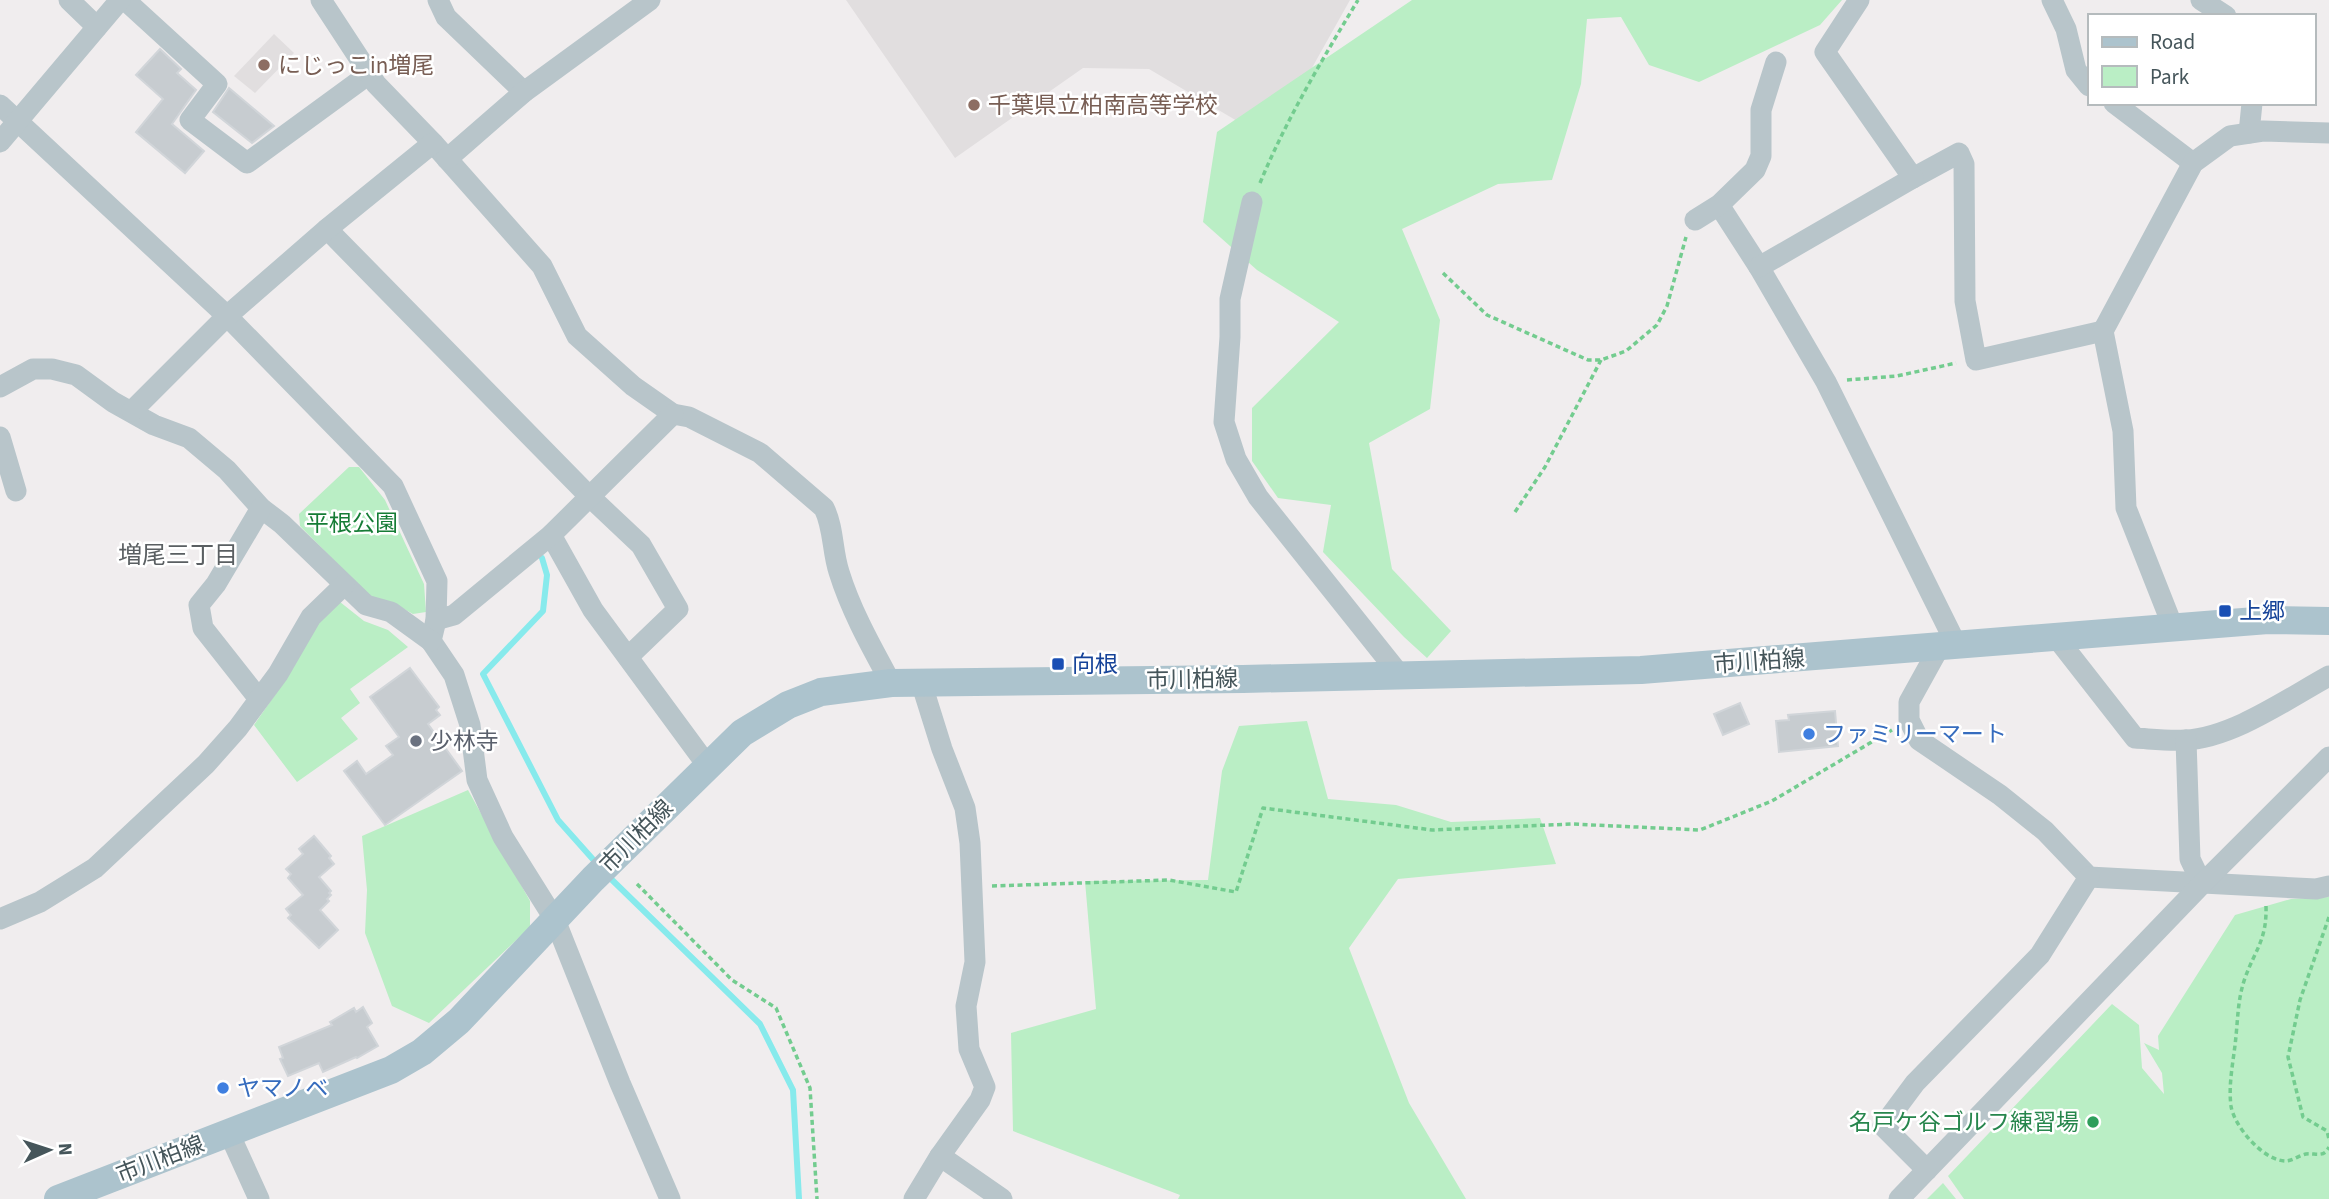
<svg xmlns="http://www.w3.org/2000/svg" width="2329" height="1199" viewBox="0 0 2329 1199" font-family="'Source Sans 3','Noto Sans JP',sans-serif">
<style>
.education{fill:#e1dedf}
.green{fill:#baeec5}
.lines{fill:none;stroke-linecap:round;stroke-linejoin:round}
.stream{stroke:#87eaec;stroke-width:6}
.building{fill:#c7ccd0;stroke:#d1d5d9;stroke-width:2}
.path{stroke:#73cc8f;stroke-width:3.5;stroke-dasharray:5 3.5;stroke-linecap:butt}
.minor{stroke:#b8c5ca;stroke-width:21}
.major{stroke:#acc3cd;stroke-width:28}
.education-dot{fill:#8d6e63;stroke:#fff;stroke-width:2.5}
.transit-dot{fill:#1a4fb4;stroke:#fff;stroke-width:2.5}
.shop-dot{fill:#3f7fe0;stroke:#fff;stroke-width:2.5}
.worship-dot{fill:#6b7280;stroke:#fff;stroke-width:2.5}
.leisure-dot{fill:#2e9e5b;stroke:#fff;stroke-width:2.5}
.labels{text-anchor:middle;stroke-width:5;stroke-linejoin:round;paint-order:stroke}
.education-label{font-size:23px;fill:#785e54;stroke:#fff;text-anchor:start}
.park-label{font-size:23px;fill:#167c36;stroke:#fff}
.transit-label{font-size:23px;fill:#164399;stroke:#fff;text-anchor:start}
.street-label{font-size:23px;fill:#45555a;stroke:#fff}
.shop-label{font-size:23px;fill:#366cbe;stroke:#fff;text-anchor:start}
.worship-label{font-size:23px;fill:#5b616d;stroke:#fff;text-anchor:start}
.leisure-label{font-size:23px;fill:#27864d;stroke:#fff;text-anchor:end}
.neighbourhood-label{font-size:24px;fill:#5a5f62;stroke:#fff}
</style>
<rect width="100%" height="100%" fill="#f0edee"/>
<g class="education">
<polygon points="846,0 1350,0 1271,141 1149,69 1083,68 955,158"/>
<polygon points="274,34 294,53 255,93 234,76"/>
</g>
<g class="green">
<polygon points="1412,0 1842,0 1820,25 1699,82 1649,65 1621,17 1587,19 1581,84 1552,180 1498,184 1402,229 1440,320 1430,409 1369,443 1392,569 1451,631 1427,658 1404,637 1323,552 1331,505 1278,498 1252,461 1252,408 1339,322 1257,270 1203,222 1217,132"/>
<polygon points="349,467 359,467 385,500 424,584 426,612 413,614 393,603 369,596 300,526 299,514"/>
<polygon points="340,602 364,621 388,630 408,647 350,689 360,703 341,718 358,739 297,782 254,725 290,673 318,622"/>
<polygon points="1307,721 1328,799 1396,805 1451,822 1540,818 1556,864 1398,879 1349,948 1409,1103 1466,1199 1178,1199 1180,1195 1013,1131 1011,1033 1096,1009 1085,881 1208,880 1222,771 1239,726"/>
<polygon points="468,790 530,901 530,927 429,1023 392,1006 365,933 367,890 362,836"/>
<polygon points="2329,897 2329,1199 1964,1199 1948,1176 2112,1004 2139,1025 2142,1068 2164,1094 2162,1073 2144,1043 2159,1050 2158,1036 2235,915 2291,899"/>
<polygon points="1943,1183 1956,1199 1927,1199"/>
</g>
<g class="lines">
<g class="stream">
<polyline points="542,558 547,575 543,611 483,674 558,820 598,865"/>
<polyline points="608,876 760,1024 793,1090 799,1199"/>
</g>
</g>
<g class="building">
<polygon points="160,49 181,69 177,73 196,90 172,124 204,151 185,173 136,132 163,99 136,75"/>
<polygon points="229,88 274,126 252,143 213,112"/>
<polygon points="410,668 439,707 436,710 440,715 428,724 462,771 385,825 344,771 357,761 366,774 393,755 386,746 399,737 370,697"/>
<polygon points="1740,703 1749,724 1723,735 1714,714"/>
<polygon points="1835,711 1838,746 1779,752 1776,721 1789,720 1788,715"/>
<polygon points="314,836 331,856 329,858 334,864 319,877 331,891 329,893 331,895 327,899 329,901 320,910 338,930 319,948 288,918 291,915 286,909 303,895 288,878 291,874 286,869 303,854 299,849"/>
<polygon points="363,1007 372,1023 367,1027 378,1046 357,1058 356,1057 323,1072 319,1063 288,1076 280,1059 283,1058 279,1047 332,1025 330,1022 354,1008 356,1012"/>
</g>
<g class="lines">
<g class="path">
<path d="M1260 183C1287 118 1322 60 1358 0"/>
<polyline points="1443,273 1487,315 1588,360 1601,360 1626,351 1657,325 1667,306 1686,237"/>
<polyline points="1847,380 1897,376 1956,363"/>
<polyline points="1515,512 1545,467 1601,360"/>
<polyline points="637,884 732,980 776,1008 810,1088 817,1199"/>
<polyline points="992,886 1169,880 1236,892 1263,808 1432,830 1572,824 1700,830 1772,801 1892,730"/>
<path d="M2266 906C2267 940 2255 950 2245 978 2238 998 2238 1016 2236 1036 2234 1059 2228 1083 2231 1106 2234 1126 2263 1161 2286 1161 2292 1161 2300 1155 2306 1154 2316 1153 2324 1158 2329 1147"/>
<polyline points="2329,917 2300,1000 2288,1057 2303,1117 2327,1131 2329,1139"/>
</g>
<g class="minor">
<polyline points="69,0 97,27"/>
<polyline points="125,0 217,84 190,120 247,163 369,74"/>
<path d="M321 0 376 84 433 143 542 266 577 336 633 386 673 414 689 417 760 453 824 508C834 528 832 551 839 572 851 611 872 648 891 683"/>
<polyline points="438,0 446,17 524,92"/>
<polyline points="2052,0 2066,29 2076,70 2089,86"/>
<polyline points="2201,0 2226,16"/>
<polyline points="2114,103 2193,163"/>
<polyline points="0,105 227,316 393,486 437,581 436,620 431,641 454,675 470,725 477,780 503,837 555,920 620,1083 670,1199"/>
<polyline points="2249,133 2252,103"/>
<polyline points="0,142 120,0"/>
<polyline points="447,159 524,92 650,0"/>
<polyline points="1913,178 1959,153 1964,164 1965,301 1976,360 2103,331"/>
<polyline points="1252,202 1230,299 1230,337 1224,422 1236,459 1258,497 1400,675"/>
<polyline points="1719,205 1759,267 1826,382 1956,644"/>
<polyline points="1695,220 1719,205 1755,170 1761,156 1761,110 1776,62"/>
<polyline points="327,229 589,496 641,545 678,609 628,657"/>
<polyline points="1759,267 1913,178 1825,52 1859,0"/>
<polyline points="0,387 33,369 52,369 76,375 113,402 154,425 189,438 227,470 261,508 282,524 366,605 391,612 431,641"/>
<polyline points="132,411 227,316 327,229 433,143"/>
<polyline points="0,437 16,491"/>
<polyline points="551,535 593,610 707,765"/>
<polyline points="436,620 454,615 551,535 673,414"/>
<polyline points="2173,627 2126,508 2123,431 2103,331 2193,163 2230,136 2263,131 2329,133"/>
<path d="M2056 637 2135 738C2152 739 2168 741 2185 740 2232 738 2287 699 2329 676"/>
<polyline points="1940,646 1909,702 1909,720 1919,740 2000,795 2045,831 2089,877 2316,889 2329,886"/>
<polyline points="259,699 203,628 199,605 216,584 261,508"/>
<polyline points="2186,740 2190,859 2202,884"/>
<polyline points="0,919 40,902 95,868 206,764 238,728 278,674 311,617 344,585"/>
<polyline points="229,1133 259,1199"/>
<polyline points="940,1156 1002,1199"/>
<polyline points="1927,1170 1883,1126 1915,1083 2040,955 2089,877"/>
<polyline points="914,1199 940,1156 980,1100 985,1087 969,1049 966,1006 975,962 970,843 965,808 942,749 921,682"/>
<polyline points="1899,1199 2202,884 2329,757"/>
</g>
<polyline class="major" points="58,1199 391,1070 422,1052 459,1021 593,879 742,733 788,705 821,692 891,683 1243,679 1641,670 2268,620 2329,621"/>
</g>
<g class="education-dot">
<circle cx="264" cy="65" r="7"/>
<circle cx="974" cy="105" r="7"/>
</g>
<g class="transit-dot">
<rect x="2218" y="604" width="14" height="14" rx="3.5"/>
<rect x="1051" y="657" width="14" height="14" rx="3.5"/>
</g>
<g class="shop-dot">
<circle cx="1809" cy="734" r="7"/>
<circle cx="223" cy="1088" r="7"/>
</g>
<circle class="worship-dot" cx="416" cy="741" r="7"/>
<circle class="leisure-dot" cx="2093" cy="1122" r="7"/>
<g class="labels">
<g class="education-label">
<text x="278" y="73">にじっこin増尾</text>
<text x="988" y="113">千葉県立柏南高等学校</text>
</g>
<g class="park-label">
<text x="352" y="531">平根公園</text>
</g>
<g class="transit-label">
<text x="2239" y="619">上郷</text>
<text x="1072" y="672">向根</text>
</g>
<g class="street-label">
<text transform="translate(1759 661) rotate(-4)" y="8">市川柏線</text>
<text transform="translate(1192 679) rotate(-1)" y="8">市川柏線</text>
<text transform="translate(636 836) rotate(-45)" y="8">市川柏線</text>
<text transform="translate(160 1159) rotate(-21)" y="8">市川柏線</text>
</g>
<g class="shop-label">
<text x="1823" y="742">ファミリーマート</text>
<text x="237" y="1096">ヤマノベ</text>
</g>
<g class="worship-label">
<text x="430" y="749">少林寺</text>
</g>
<g class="leisure-label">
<text x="2079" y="1130">名戸ケ谷ゴルフ練習場</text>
</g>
<g class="neighbourhood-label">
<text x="178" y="563">増尾三丁目</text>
</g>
</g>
<rect x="2088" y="14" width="228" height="91" fill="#ffffff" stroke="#b5bbbd" stroke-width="2"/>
<rect x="2102" y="37" width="35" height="10" fill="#acc3cd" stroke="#b5bbbd" stroke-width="2"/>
<text x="2150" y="49" font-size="21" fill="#45555a">Road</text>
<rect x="2102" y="66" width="35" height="21" fill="#baeec5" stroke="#b5bbbd" stroke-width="2"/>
<text x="2150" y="84" font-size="21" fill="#45555a">Park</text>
<g transform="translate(49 1150) rotate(87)" stroke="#ffffff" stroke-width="5" paint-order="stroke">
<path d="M0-5L12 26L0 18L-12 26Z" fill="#45555a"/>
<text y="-10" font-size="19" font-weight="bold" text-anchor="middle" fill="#45555a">N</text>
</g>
</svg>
